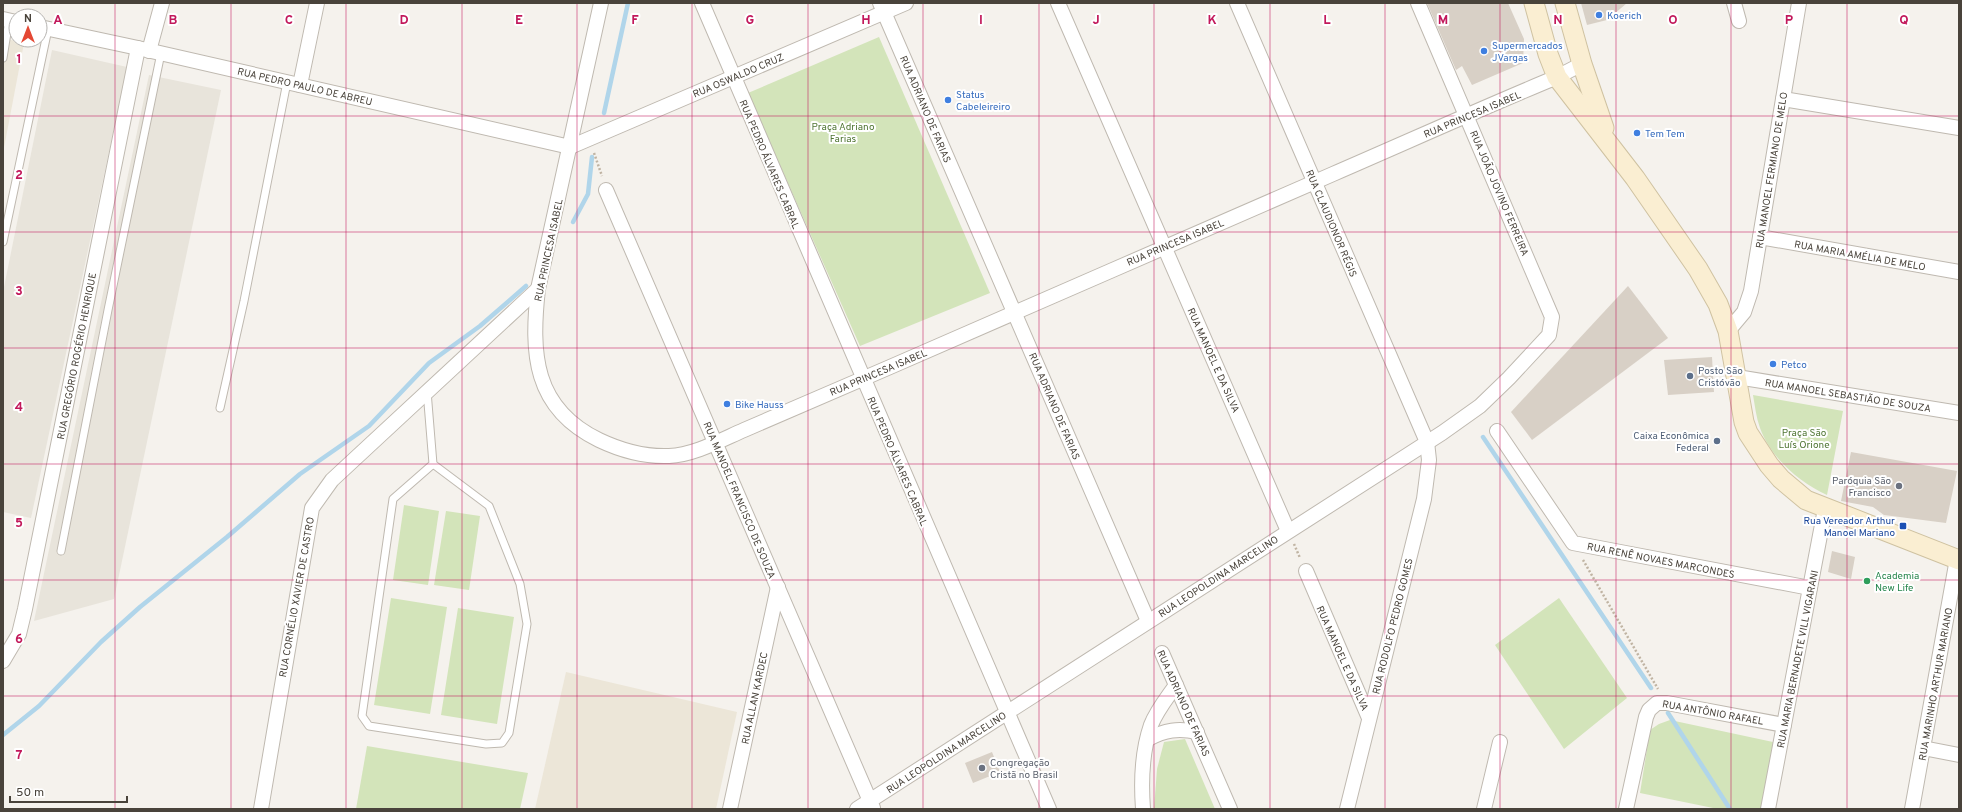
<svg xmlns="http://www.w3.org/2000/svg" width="1962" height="812" viewBox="0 0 1962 812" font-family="Overpass,sans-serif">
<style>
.residential{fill:#e8e4db}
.education{fill:#ece6d8}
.green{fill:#d3e4ba}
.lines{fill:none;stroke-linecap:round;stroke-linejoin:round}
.stream{stroke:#b0d5ea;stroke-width:4.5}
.building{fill:#d8d0c6}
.lane-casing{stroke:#bfb9b0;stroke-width:9}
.street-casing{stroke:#bfb9b0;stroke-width:16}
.secondary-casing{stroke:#cfc2a1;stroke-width:21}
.path{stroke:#c0b4a3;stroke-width:2.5;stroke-dasharray:2 2;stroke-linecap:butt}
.lane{stroke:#fff;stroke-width:7}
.street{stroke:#fff;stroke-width:14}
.secondary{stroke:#faeed2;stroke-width:19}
.grid{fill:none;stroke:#c2185b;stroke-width:1;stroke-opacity:0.55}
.shop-dot{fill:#3f7fe0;stroke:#fff;stroke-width:1.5}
.service-dot{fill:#5c6f8a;stroke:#fff;stroke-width:1.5}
.worship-dot{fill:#6b7280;stroke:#fff;stroke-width:1.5}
.transit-dot{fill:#1a4fb4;stroke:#fff;stroke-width:1.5}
.leisure-dot{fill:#2e9e5b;stroke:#fff;stroke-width:1.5}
.labels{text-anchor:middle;stroke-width:4;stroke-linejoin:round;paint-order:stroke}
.shop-label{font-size:10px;fill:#366cbe;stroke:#fff;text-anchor:start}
.street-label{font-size:10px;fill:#49433b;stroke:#fff}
.park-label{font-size:10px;fill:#4f7533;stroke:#fff}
.service-label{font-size:10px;fill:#4e5e75;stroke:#fff;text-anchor:start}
.worship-label{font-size:10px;fill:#5b616d;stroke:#fff;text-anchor:end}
.transit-label{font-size:10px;fill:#164399;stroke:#fff;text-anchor:end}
.leisure-label{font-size:10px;fill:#27864d;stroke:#fff;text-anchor:start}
.grid-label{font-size:13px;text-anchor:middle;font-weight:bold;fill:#c2185b;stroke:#fff;stroke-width:4;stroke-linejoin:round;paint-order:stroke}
</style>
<rect width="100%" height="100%" fill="#f5f2ed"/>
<g class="residential">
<polygon points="52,50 127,67 31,518 3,512 3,292"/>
<polygon points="149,75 221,90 114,599 34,621"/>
</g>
<g class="education">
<polygon points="3,38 24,43 3,153"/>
<polygon points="566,672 737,712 716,809 535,809"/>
</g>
<g class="green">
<polygon points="879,37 990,293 860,346 748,93"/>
<path d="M1753 395 1843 411 1827 495C1799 482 1771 458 1760 428 1756 417 1755 406 1753 395Z"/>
<polygon points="404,505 439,511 428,585 393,580"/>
<polygon points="446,511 480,516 469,590 434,585"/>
<polygon points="391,598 447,607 430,714 374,705"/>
<polygon points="1559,598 1627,698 1564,749 1495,645"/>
<polygon points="458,608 514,617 497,724 441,715"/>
<polygon points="1670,720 1773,742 1761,809 1718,809 1640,793 1650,730 1659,724"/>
<polygon points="1185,739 1215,809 1154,809 1157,769 1164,742"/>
<polygon points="367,746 528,773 520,809 356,809"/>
</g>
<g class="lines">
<g class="stream">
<polyline points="604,113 628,3"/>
<polyline points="573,222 588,194 592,157"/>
<polyline points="1483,437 1651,688"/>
<polyline points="1668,713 1730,809"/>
<polyline points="3,735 39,706 101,642 140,607 227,537 300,474 369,426 429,363 480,326 526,286"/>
</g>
</g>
<g class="building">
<polygon points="1427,3 1508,3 1524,39 1523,63 1472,85 1462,66 1456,70"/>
<polygon points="1581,3 1627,3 1607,20 1587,25"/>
<polygon points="1628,286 1668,338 1532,440 1511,412"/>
<polygon points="1712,357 1714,392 1668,395 1664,360"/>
<polygon points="1851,452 1957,471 1946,523 1884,515 1873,507 1841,501"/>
<polygon points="1832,551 1855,557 1851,579 1828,572"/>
<polygon points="992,752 1000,772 973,783 965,763"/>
</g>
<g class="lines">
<g class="lane-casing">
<g id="lane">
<polyline points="3,58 9,20"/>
<polyline points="3,242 48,29"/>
<polyline points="427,391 433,464 489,506 520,584 527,624 509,733 502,743 486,744 369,726 362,716 393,499 433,464"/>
<polyline points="220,408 244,301 287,82"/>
<polyline points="61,551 108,310 161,53"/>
</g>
</g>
<g class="street-casing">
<g id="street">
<path d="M601 3 538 289C531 353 533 408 599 440 620 450 645 457 669 456 694 455 721 440 744 430 793 409 842 388 890 367 1038 303 1185 238 1333 174 1407 142 1482 108 1557 77L1582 64"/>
<polyline points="702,3 1049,809"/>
<polyline points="880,3 1148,621"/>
<polyline points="1058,3 1288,531"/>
<polyline points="1237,3 1427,442 1429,460 1424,499 1347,809"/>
<polyline points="1734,3 1739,21"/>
<polyline points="3,19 16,22"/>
<polyline points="40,27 138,48 570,147"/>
<polyline points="149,51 162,3"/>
<polyline points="300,85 317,3"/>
<polyline points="1783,99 1959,128"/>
<polyline points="570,147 906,3"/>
<polyline points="606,190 873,808"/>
<polyline points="1760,237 1959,272"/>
<polyline points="1728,331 1744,312 1751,291 1799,3"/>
<polyline points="1737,377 1959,413"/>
<polyline points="1497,431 1573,543 1810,588"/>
<polyline points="1306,571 1369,718"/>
<polyline points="1162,653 1230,809"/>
<polyline points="3,661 19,634 25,609 138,48"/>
<path d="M1148 739C1165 730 1178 728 1197 732"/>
<polyline points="1923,748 1959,755"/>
<polyline points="261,809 312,508 332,480 538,289"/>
<polyline points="730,809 778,587"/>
<polyline points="857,809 1442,433 1480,406 1509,378 1549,335 1552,317 1418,3"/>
<path d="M1143 809C1141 782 1142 751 1151 725 1157 710 1167 698 1176 685"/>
<polyline points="1484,809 1500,742"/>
<polyline points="1626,809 1646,717 1649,710 1657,703 1667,703 1784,725"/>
<polyline points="1768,809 1825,509"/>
<polyline points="1912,809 1957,559"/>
</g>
</g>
<g class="secondary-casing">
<g id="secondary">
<polyline points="1534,3 1548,54 1557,77 1635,178 1698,269 1718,304 1728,331 1744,422 1748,433 1769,465 1781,479 1806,500 1959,560"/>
<polyline points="1565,3 1582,64 1604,128"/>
</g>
</g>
<g class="path">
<polyline points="594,153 602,176"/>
<polyline points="1294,544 1300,558"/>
<polyline points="1583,560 1658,689"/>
</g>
<use href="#lane" class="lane"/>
<use href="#street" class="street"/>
<use href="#secondary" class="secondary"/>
</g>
<path class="grid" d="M115 3V809M231 3V809M346 3V809M462 3V809M577 3V809M692 3V809M808 3V809M923 3V809M1039 3V809M1154 3V809M1270 3V809M1385 3V809M1500 3V809M1616 3V809M1731 3V809M1847 3V809M3 116H1959M3 232H1959M3 348H1959M3 464H1959M3 580H1959M3 696H1959"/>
<g class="shop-dot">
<circle cx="1599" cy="15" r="4"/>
<circle cx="1484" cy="51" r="4"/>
<circle cx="948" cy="100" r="4"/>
<circle cx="1637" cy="133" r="4"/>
<circle cx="1773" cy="364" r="4"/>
<circle cx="727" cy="404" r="4"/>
</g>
<g class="service-dot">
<circle cx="1690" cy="376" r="4"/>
<circle cx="1717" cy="441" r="4"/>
</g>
<g class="worship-dot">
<circle cx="1899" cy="486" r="4"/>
<circle cx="982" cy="768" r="4"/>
</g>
<rect class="transit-dot" x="1899" y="522" width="8" height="8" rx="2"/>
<circle class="leisure-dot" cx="1867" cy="581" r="4"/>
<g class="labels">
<g class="shop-label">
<text x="1607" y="19">Koerich</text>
<text x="1492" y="49">Supermercados<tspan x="1492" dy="12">JVargas</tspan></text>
<text x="956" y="98">Status<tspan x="956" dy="12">Cabeleireiro</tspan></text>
<text x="1645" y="137">Tem Tem</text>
<text x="1781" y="368">Petco</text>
<text x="735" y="408">Bike Hauss</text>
</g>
<g class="street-label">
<text transform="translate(738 75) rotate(-23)" y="4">RUA OSWALDO CRUZ</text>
<text transform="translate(305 86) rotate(13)" y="4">RUA PEDRO PAULO DE ABREU</text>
<text transform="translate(926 109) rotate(67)" y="4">RUA ADRIANO DE FARIAS</text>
<text transform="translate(1472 114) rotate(-23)" y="4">RUA PRINCESA ISABEL</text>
<text transform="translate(770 164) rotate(67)" y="4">RUA PEDRO ÁLVARES CABRAL</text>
<text transform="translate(1771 170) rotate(-81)" y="4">RUA MANOEL FERMIANO DE MELO</text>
<text transform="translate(1500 193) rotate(67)" y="4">RUA JOÃO JOVINO FERREIRA</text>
<text transform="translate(1332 223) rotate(67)" y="4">RUA CLAUDIONOR RÉGIS</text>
<text transform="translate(1175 242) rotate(-23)" y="4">RUA PRINCESA ISABEL</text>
<text transform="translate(548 250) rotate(-78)" y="4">RUA PRINCESA ISABEL</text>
<text transform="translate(1860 255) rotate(10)" y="4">RUA MARIA AMÉLIA DE MELO</text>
<text transform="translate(76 356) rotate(-79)" y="4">RUA GREGÓRIO ROGÉRIO HENRIQUE</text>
<text transform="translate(1214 360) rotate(66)" y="4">RUA MANOEL E DA SILVA</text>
<text transform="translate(878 372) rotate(-23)" y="4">RUA PRINCESA ISABEL</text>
<text transform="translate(1848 395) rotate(9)" y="4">RUA MANOEL SEBASTIÃO DE SOUZA</text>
<text transform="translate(1055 406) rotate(67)" y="4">RUA ADRIANO DE FARIAS</text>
<text transform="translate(898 461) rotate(67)" y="4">RUA PEDRO ÁLVARES CABRAL</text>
<text transform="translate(740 500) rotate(67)" y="4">RUA MANOEL FRANCISCO DE SOUZA</text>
<text transform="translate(1661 560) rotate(11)" y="4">RUA RENÊ NOVAES MARCONDES</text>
<text transform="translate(1218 576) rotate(-33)" y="4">RUA LEOPOLDINA MARCELINO</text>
<text transform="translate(296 597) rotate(-80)" y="4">RUA CORNÉLIO XAVIER DE CASTRO</text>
<text transform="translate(1392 626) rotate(-76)" y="4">RUA RODOLFO PEDRO GOMES</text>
<text transform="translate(1343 658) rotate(66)" y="4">RUA MANOEL E DA SILVA</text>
<text transform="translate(1797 659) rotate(-79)" y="4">RUA MARIA BERNADETE VILL VIGARANI</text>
<text transform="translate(1935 684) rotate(-80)" y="4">RUA MARINHO ARTHUR MARIANO</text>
<text transform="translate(754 698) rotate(-78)" y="4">RUA ALLAN KARDEC</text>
<text transform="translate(1184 703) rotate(66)" y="4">RUA ADRIANO DE FARIAS</text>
<text transform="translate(1713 712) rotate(10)" y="4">RUA ANTÔNIO RAFAEL</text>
<text transform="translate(946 752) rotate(-33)" y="4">RUA LEOPOLDINA MARCELINO</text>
</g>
<g class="park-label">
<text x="843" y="130">Praça Adriano<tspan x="843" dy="12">Farias</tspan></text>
<text x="1804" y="436">Praça São<tspan x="1804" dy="12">Luís Orione</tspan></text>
</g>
<g class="service-label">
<text x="1698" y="374">Posto São<tspan x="1698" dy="12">Cristóvão</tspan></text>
<text x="1709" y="439" text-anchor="end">Caixa Econômica<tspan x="1709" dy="12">Federal</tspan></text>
</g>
<g class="worship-label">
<text x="1891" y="484">Paróquia São<tspan x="1891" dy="12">Francisco</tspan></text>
<text x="990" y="766" text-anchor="start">Congregação<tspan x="990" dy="12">Cristã no Brasil</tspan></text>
</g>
<g class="transit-label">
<text x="1895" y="524">Rua Vereador Arthur<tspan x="1895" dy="12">Manoel Mariano</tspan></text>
</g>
<g class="leisure-label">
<text x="1875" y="579">Academia<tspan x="1875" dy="12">New Life</tspan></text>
</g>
</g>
<g class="grid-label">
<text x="58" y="24">A</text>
<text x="173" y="24">B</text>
<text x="289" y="24">C</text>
<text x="404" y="24">D</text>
<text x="519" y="24">E</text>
<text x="635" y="24">F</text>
<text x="750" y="24">G</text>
<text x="866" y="24">H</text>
<text x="981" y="24">I</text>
<text x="1096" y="24">J</text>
<text x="1212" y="24">K</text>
<text x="1327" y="24">L</text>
<text x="1443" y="24">M</text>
<text x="1558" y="24">N</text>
<text x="1673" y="24">O</text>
<text x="1789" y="24">P</text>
<text x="1904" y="24">Q</text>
<text x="19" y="63">1</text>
<text x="19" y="179">2</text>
<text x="19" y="295">3</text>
<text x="19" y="411">4</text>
<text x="19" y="527">5</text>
<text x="19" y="643">6</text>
<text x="19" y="759">7</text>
</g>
<rect width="1962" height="812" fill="none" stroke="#49433b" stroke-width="8"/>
<g transform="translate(28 28)"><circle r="19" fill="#ffffff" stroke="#b6b4b1"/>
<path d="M0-3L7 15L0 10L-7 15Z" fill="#e44834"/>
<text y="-6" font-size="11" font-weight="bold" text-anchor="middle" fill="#49433b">N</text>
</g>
<path d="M10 796v6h117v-6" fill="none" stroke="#49433b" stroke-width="2"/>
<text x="16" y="796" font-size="12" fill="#49433b" stroke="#ffffff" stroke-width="3" paint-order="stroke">50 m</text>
</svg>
